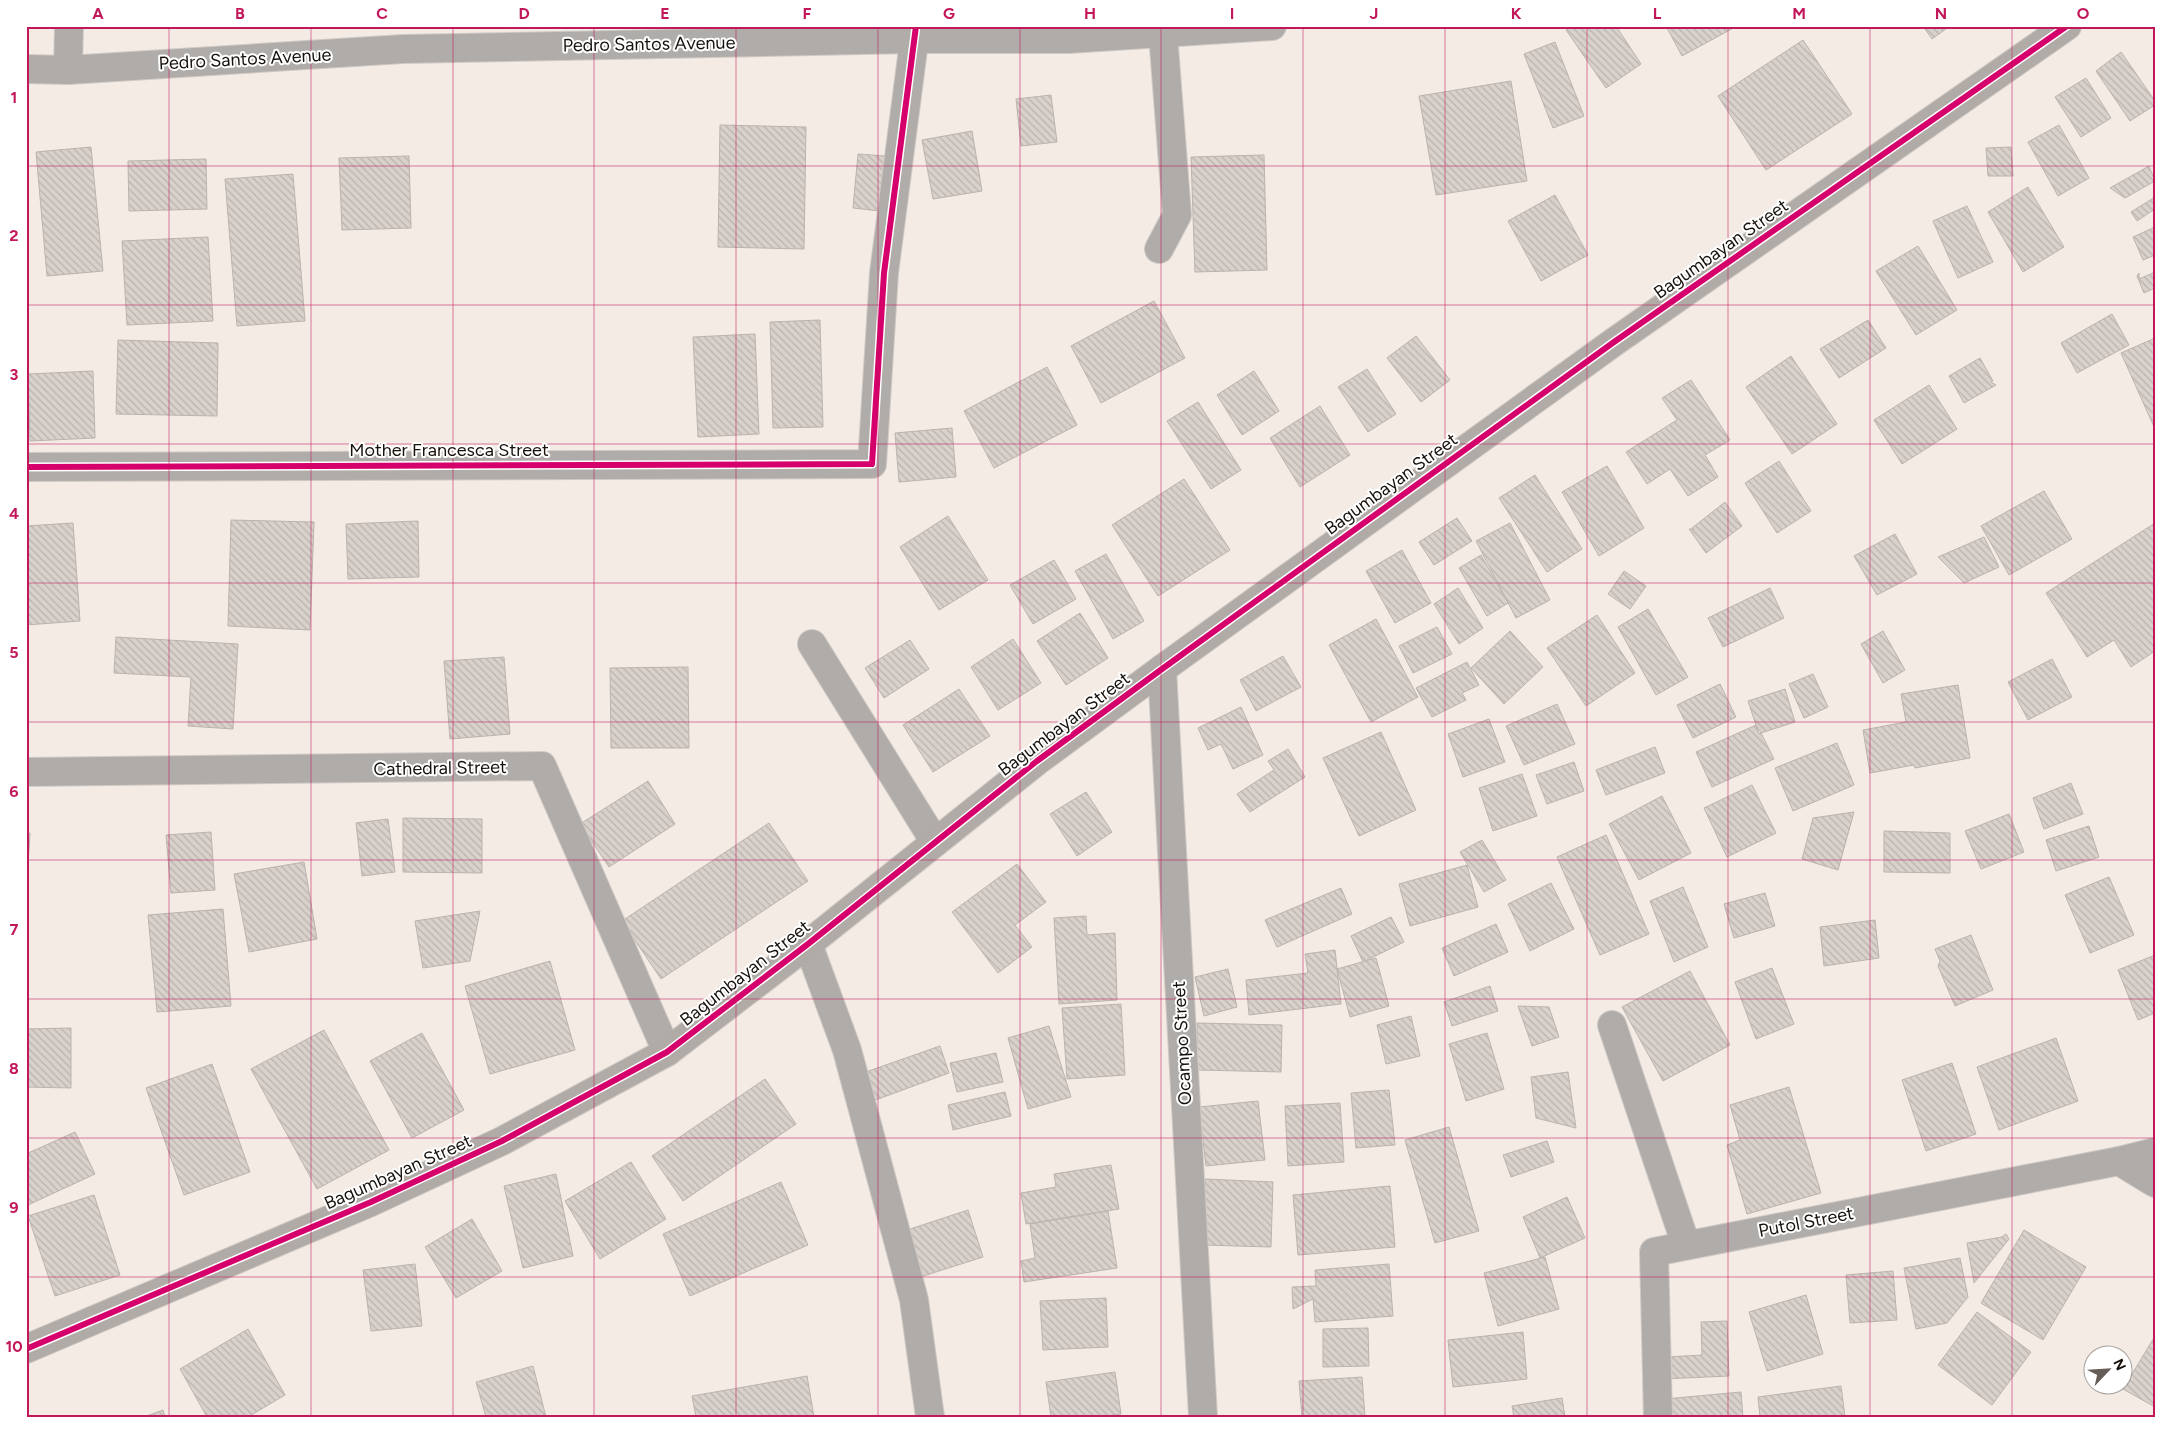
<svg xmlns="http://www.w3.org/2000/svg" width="2181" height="1443" viewBox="0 0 2181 1443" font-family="Figtree,sans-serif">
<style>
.building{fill:url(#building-back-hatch);stroke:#bbb3ad}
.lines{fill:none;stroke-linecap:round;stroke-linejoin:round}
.street-casing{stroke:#d0c9c4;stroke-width:30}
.secondary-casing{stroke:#d0c9c4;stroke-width:30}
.street{stroke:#afaca9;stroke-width:28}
.secondary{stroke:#b0aba6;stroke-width:28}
.cycleway-casing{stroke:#fff;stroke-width:9}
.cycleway{stroke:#d6006c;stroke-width:6}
.grid{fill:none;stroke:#c2185b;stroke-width:1;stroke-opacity:0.55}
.labels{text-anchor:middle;stroke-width:4;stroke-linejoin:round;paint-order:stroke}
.street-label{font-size:18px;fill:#18110b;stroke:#fff}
.neatline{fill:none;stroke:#c2185b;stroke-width:2}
.grid-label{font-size:16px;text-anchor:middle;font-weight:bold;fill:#c2185b}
</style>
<defs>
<pattern id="building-back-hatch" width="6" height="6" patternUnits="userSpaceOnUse" patternTransform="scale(1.25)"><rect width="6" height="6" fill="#d9d1cb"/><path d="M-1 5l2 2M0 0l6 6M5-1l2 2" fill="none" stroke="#bab2ad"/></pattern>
</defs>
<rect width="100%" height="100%" fill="#f5ebe5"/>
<g class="building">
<polygon points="1572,26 1616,26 1641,64 1606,88 1566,30"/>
<polygon points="1666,26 1737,26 1682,56"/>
<polygon points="1923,26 1950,26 1932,39"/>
<polygon points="1803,40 1852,114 1766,170 1718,96"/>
<polygon points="1555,42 1584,116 1553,128 1524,54"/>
<polygon points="2121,52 2155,101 2155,105 2130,121 2096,71"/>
<polygon points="2086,78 2111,118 2081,137 2055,97"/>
<polygon points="1511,81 1527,181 1436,195 1419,96"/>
<polygon points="1051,95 1057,142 1021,146 1016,99"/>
<polygon points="720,125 806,127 804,249 718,247"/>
<polygon points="2059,125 2089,178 2058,196 2028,142"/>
<polygon points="972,131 982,191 933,199 922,140"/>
<polygon points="91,147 103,271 47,276 36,152"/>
<polygon points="2011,147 2013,176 1988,176 1986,148"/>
<polygon points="858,154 885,156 880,211 853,208"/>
<polygon points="1264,155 1267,270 1195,272 1191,157"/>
<polygon points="409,156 411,228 342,230 339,158"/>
<polygon points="206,159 207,209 129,211 128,161"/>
<polygon points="2149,166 2155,181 2125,198 2110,188"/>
<polygon points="293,174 305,321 237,326 225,179"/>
<polygon points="2028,187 2064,247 2023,272 1988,212"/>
<polygon points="1555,195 1588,255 1541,281 1508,221"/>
<polygon points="2155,197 2155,209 2137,221 2131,212"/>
<polygon points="1967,206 1993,262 1958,278 1933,221"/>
<polygon points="2155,227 2155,255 2143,260 2133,237"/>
<polygon points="208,237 213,321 127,325 122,241"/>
<polygon points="1918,246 1957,310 1916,335 1876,271"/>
<polygon points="2155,272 2155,288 2144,293 2137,276 2139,273 2139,279"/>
<polygon points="1154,301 1185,358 1101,403 1071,346"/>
<polygon points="2112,314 2129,345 2077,373 2061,343"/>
<polygon points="820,320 823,427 773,428 770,322"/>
<polygon points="1868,320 1886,348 1839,378 1820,349"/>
<polygon points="755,334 759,434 698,437 693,337"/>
<polygon points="1416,336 1450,380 1421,402 1387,358"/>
<polygon points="2155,338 2155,429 2121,353"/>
<polygon points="118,340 218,343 217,416 116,414"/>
<polygon points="1791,356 1837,424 1792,454 1746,387"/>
<polygon points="1980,358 1993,381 1991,382 1996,385 1964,403 1949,376"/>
<polygon points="1047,367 1077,425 994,468 964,411"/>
<polygon points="1367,369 1396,414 1368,432 1338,387"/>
<polygon points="93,371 95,438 30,441 28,374"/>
<polygon points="1254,371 1279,411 1242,435 1217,395"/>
<polygon points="1691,380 1730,440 1705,455 1718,477 1688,496 1670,469 1647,484 1626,452 1677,420 1662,398"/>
<polygon points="1929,385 1957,429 1902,464 1874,420"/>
<polygon points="1198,402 1241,470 1211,489 1167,421"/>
<polygon points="1320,406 1350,455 1300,487 1270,438"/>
<polygon points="952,428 956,477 899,482 895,433"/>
<polygon points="1779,461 1811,511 1777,533 1745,483"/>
<polygon points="1607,466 1644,528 1599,556 1562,492"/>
<polygon points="1535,475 1582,549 1547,572 1499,498"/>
<polygon points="1184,479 1230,550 1158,596 1112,525"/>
<polygon points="2044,491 2072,539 2009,575 1981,526"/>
<polygon points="1725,502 1742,526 1706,553 1689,529 1694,529 1692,528"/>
<polygon points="948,516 988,580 939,610 900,547"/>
<polygon points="1457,518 1472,541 1434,565 1419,542"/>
<polygon points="231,520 314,522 310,630 228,626"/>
<polygon points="418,521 419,577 348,579 346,524"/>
<polygon points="73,523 80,621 26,625 26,526"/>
<polygon points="1510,523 1550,600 1516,618 1476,541"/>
<polygon points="2155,523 2155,651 2131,667 2114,640 2087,657 2046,593"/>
<polygon points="1895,534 1917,574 1877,595 1854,556"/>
<polygon points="1984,537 1999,567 1964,583 1938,557"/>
<polygon points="1402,550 1431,603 1395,623 1366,571"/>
<polygon points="1106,554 1144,621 1113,639 1075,571"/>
<polygon points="1481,555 1508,603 1487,616 1459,568"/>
<polygon points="1054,560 1076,599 1033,624 1010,585"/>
<polygon points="1624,571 1646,586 1630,609 1608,594"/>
<polygon points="1458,588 1483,628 1459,644 1434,604"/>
<polygon points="1770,588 1784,618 1723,647 1708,618"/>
<polygon points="1648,609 1688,677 1656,695 1618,627"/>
<polygon points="1080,613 1108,658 1066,685 1037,641"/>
<polygon points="1597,615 1635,673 1586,706 1547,648"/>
<polygon points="1376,619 1418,697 1371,722 1329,645"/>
<polygon points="1437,627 1452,654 1413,673 1399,646"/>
<polygon points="1510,631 1543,667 1504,704 1471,668"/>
<polygon points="1883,631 1905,670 1883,683 1861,644"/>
<polygon points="116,637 238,644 233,729 188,726 191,677 114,673"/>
<polygon points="1013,639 1041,683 998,710 971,667"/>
<polygon points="910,640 929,669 884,698 865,668"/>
<polygon points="1283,656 1301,687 1256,711 1240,680"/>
<polygon points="504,657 510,734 450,739 444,661"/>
<polygon points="2052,659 2072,697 2028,720 2008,682"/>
<polygon points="1467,662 1479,685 1462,693 1466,700 1432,717 1416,688"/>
<polygon points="688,667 689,748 611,748 610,668"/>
<polygon points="1813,674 1828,707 1804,718 1789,684"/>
<polygon points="1720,684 1736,717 1693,738 1677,705"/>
<polygon points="1958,685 1970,758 1915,768 1914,765 1870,773 1863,730 1906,722 1901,694"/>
<polygon points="959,689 990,736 933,772 903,725"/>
<polygon points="1785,689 1795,722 1761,733 1756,725 1748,701"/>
<polygon points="1557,704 1575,744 1524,765 1506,726"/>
<polygon points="1241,707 1263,755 1233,769 1221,744 1208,750 1198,728"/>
<polygon points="1489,719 1505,762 1463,777 1448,734"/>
<polygon points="1756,725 1759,734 1761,733 1774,759 1712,787 1696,752"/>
<polygon points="1381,732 1416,810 1359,836 1323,758"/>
<polygon points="1837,743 1854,785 1793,811 1775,768"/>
<polygon points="1655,747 1665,773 1606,795 1596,770"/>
<polygon points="1288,749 1305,777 1250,812 1237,794 1274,770 1268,761"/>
<polygon points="1574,762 1584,791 1547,804 1536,775"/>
<polygon points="1522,774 1537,816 1493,831 1479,788"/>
<polygon points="648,781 675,824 609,867 580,824"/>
<polygon points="2071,783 2083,814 2044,829 2033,798"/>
<polygon points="1752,785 1776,833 1727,857 1704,808"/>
<polygon points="1086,792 1112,832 1077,856 1050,814"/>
<polygon points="1662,796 1691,853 1639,880 1609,824"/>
<polygon points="1854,812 1838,870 1802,859 1813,818"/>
<polygon points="2009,814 2024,852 1981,869 1965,831"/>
<polygon points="403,818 482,819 482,873 403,872"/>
<polygon points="388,819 395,872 362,876 356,823"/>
<polygon points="769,823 808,881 661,979 622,921"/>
<polygon points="2089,826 2099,857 2056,871 2046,840"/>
<polygon points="1884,831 1950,833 1950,873 1884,872"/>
<polygon points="211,832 215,890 171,893 166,835"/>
<polygon points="26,833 30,833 26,900"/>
<polygon points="1606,835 1649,934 1600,955 1557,857"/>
<polygon points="1482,840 1506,880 1484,892 1460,852"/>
<polygon points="304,862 317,939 249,952 234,874"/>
<polygon points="1017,864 1046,902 1015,925 1032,947 998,973 952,912"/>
<polygon points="1467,865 1478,907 1410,926 1399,884"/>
<polygon points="2109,877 2134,935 2090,953 2065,895"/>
<polygon points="1551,883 1574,929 1530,951 1508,904"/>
<polygon points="1683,887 1708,947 1674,962 1650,901"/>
<polygon points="1341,888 1352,914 1277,947 1265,920"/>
<polygon points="1765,893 1775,926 1734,938 1724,904"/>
<polygon points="223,909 231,1006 157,1012 148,915"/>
<polygon points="480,911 470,961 423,968 415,921"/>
<polygon points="1086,916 1087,935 1115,933 1117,1000 1059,1004 1054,918"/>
<polygon points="1391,917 1404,942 1363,962 1351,936"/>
<polygon points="1875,920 1879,958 1824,966 1820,927"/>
<polygon points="1496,924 1508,952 1454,976 1442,948"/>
<polygon points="1971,935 1993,990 1955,1006 1938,966 1940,961 1935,949"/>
<polygon points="1335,950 1341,1004 1249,1015 1246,980 1308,973 1305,954"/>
<polygon points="2155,955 2155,1013 2138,1020 2118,970"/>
<polygon points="1376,958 1389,1006 1350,1017 1337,969"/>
<polygon points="550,961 575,1050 490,1074 465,986"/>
<polygon points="1772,968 1794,1024 1756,1039 1735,982"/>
<polygon points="1228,969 1237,1007 1204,1016 1195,977"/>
<polygon points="1690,971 1730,1045 1663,1081 1622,1007"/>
<polygon points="1490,986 1498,1011 1452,1026 1444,1002"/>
<polygon points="1121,1004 1125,1075 1067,1079 1062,1008"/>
<polygon points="1518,1006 1549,1007 1559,1037 1532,1046"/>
<polygon points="1411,1016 1420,1056 1386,1064 1377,1025"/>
<polygon points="1197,1023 1282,1025 1281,1072 1197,1070"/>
<polygon points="1049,1026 1071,1097 1028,1109 1008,1038"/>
<polygon points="71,1028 71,1088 26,1087 26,1029"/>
<polygon points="324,1030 389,1150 317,1189 251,1069"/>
<polygon points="422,1033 464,1110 412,1138 370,1061"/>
<polygon points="1487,1033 1504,1089 1466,1101 1449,1044"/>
<polygon points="2056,1038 2078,1101 1999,1130 1977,1067"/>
<polygon points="940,1046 949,1073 870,1102 860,1074"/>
<polygon points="996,1053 1003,1082 957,1092 950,1063"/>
<polygon points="1952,1063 1976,1134 1926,1151 1902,1080"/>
<polygon points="212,1064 250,1172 184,1195 146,1088"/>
<polygon points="1568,1072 1576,1128 1536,1118 1531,1077"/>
<polygon points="765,1079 796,1124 683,1201 652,1156"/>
<polygon points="1789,1087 1821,1193 1747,1214 1727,1145 1740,1140 1730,1105"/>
<polygon points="1389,1090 1395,1145 1356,1148 1351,1093"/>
<polygon points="1005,1092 1011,1116 953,1130 948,1105"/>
<polygon points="1258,1101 1265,1160 1206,1166 1199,1107"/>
<polygon points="1340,1103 1344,1162 1288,1166 1285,1106"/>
<polygon points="1449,1127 1479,1231 1435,1243 1405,1140"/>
<polygon points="75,1132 95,1174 28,1205 26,1154"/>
<polygon points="1547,1141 1554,1162 1511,1177 1503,1155"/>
<polygon points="631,1162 666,1219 600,1259 565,1201"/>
<polygon points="1111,1165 1119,1209 1026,1224 1021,1193 1056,1187 1054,1174"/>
<polygon points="556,1174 573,1256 523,1268 504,1186"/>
<polygon points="1205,1179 1273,1182 1271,1247 1203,1245"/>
<polygon points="781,1182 808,1245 690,1296 663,1234"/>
<polygon points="1390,1186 1395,1247 1298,1255 1293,1195"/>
<polygon points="94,1195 120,1275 55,1296 28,1216"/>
<polygon points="1567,1197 1585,1238 1540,1258 1523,1217"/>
<polygon points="968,1210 983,1257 914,1279 898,1233"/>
<polygon points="1108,1211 1117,1268 1024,1282 1021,1261 1035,1258 1030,1224"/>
<polygon points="472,1219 502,1271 456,1298 425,1247"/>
<polygon points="2024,1230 2086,1267 2043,1340 1981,1303"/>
<polygon points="2006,1234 2009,1239 1974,1283 1967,1243 2002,1237"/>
<polygon points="1545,1257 1559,1309 1498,1326 1484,1273"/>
<polygon points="1960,1258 1968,1297 1947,1323 1916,1329 1904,1268"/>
<polygon points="415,1264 422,1326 371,1331 363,1270"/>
<polygon points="1389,1264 1393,1316 1315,1322 1313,1299 1293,1309 1292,1287 1316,1286 1315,1270"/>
<polygon points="1893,1271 1897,1320 1850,1323 1846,1275"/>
<polygon points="1806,1295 1823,1354 1767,1371 1749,1312"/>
<polygon points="1106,1298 1108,1347 1043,1350 1040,1301"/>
<polygon points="1977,1312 2031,1352 1992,1405 1938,1365"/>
<polygon points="1727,1321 1729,1376 1663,1379 1667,1357 1702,1355 1701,1322"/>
<polygon points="1368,1328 1369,1366 1323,1367 1323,1329"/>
<polygon points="248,1329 285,1395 248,1417 207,1417 180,1369"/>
<polygon points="1523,1332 1527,1379 1453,1387 1448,1340"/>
<polygon points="2155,1336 2155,1407 2123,1389"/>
<polygon points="533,1366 546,1417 486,1417 476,1382"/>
<polygon points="1115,1372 1121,1414 1100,1417 1051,1417 1046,1382"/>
<polygon points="807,1376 814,1417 696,1417 692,1396"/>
<polygon points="1362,1377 1365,1417 1302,1417 1299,1381"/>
<polygon points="1841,1386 1845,1417 1760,1417 1758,1397"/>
<polygon points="1741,1392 1743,1417 1667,1417 1665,1399"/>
<polygon points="1562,1398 1565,1417 1514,1417 1512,1406"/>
<polygon points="163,1410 165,1417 144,1417"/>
</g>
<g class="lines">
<g class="street-casing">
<g id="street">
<polyline points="26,69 68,70 403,49 913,39 1068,39 1272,26"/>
<polyline points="68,70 69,26"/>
<polyline points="1159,249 1177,215 1163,34"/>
<polyline points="26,467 872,464 884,273 916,26"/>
<polyline points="812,644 935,842"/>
<polyline points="1162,669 1203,1417"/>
<polyline points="26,772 542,766 667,1052"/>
<polyline points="808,944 847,1050 914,1300 930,1417"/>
<polyline points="1612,1025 1686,1245"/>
<polyline points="2119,1161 2155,1183"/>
<polyline points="1658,1417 1654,1252 2119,1161 2155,1152"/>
</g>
</g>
<g class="secondary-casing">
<polyline id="secondary" points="26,1349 371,1202 502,1141 667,1052 808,944 1037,761 1162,669 1614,342 2067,26"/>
</g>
<use href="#street" class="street"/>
<use href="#secondary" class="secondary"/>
<g class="cycleway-casing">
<g id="cycleway">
<polyline points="26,467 872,464 884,273 916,26"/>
<polyline points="26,1349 371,1202 502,1141 667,1052 808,944 1037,761 1162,669 1614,342 2067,26"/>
</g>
</g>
<use href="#cycleway" class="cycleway"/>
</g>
<path class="grid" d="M169 26V1417M311 26V1417M453 26V1417M594 26V1417M736 26V1417M878 26V1417M1020 26V1417M1161 26V1417M1303 26V1417M1445 26V1417M1587 26V1417M1728 26V1417M1870 26V1417M2012 26V1417M26 166H2155M26 305H2155M26 444H2155M26 583H2155M26 722H2155M26 860H2155M26 999H2155M26 1138H2155M26 1277H2155"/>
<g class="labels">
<g class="street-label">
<text transform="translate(649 44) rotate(-1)" y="6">Pedro Santos Avenue</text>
<text transform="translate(245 59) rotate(-3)" y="6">Pedro Santos Avenue</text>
<text transform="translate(1721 249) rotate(-35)" y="6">Bagumbayan Street</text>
<text x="449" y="456">Mother Francesca Street</text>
<text transform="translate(1391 484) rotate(-36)" y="6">Bagumbayan Street</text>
<text transform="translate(1064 724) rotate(-37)" y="6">Bagumbayan Street</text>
<text transform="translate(440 768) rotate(-1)" y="6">Cathedral Street</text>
<text transform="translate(745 973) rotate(-38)" y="6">Bagumbayan Street</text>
<text transform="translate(1182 1043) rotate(-93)" y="6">Ocampo Street</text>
<text transform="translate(398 1172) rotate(-24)" y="6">Bagumbayan Street</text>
<text transform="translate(1806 1222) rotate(-11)" y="6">Putol Street</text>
</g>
</g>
<rect width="2181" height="1443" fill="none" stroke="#ffffff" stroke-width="55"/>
<g transform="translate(2108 1370) rotate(65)"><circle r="24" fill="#ffffff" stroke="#a3a09d"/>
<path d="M0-4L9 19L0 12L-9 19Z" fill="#655d57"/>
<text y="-8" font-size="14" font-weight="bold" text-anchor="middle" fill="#18110b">N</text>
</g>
<rect x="28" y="28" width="2126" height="1388" class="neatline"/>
<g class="grid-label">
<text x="98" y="19">A</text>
<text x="240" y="19">B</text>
<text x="382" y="19">C</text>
<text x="524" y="19">D</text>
<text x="665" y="19">E</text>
<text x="807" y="19">F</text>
<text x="949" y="19">G</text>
<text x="1090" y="19">H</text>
<text x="1232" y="19">I</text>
<text x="1374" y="19">J</text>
<text x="1516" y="19">K</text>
<text x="1657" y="19">L</text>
<text x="1799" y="19">M</text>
<text x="1941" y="19">N</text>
<text x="2083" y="19">O</text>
<text x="14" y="103">1</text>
<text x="14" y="241">2</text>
<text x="14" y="380">3</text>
<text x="14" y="519">4</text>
<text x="14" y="658">5</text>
<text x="14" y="797">6</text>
<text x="14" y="935">7</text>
<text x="14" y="1074">8</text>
<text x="14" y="1213">9</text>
<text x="14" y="1352">10</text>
</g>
</svg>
